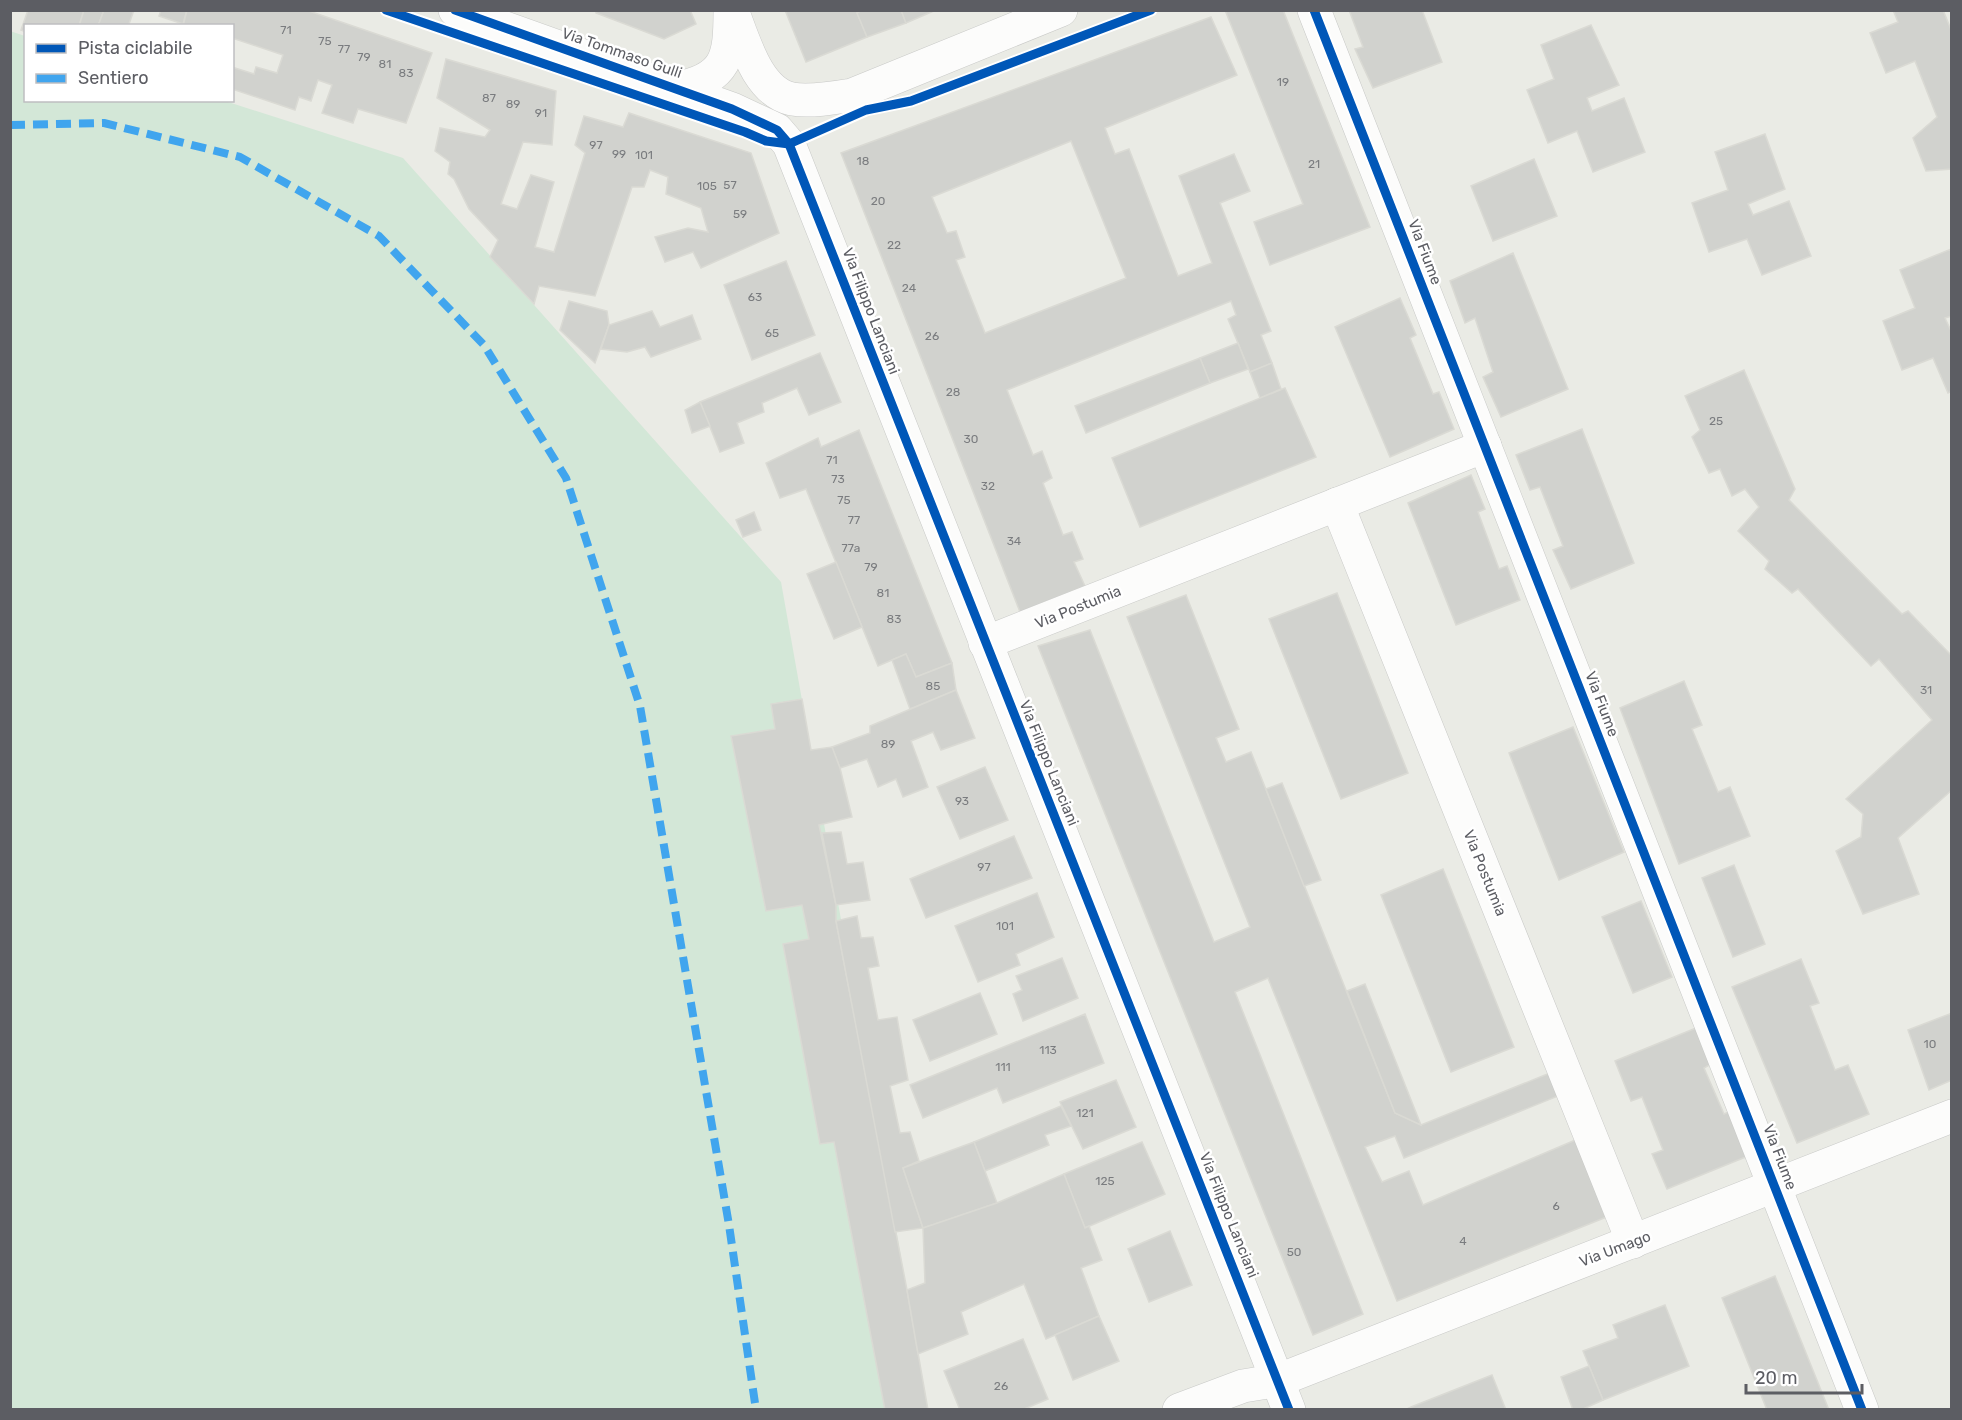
<svg xmlns="http://www.w3.org/2000/svg" width="1962" height="1420" viewBox="0 0 1962 1420" font-family="Rubik,sans-serif">
<style>
.green{fill:#d3e7d7}
.building{fill:#d1d2ce;stroke:#dadad4;stroke-width:1.5;fill-rule:evenodd}
.lines{fill:none;stroke-linecap:round;stroke-linejoin:round}
.minor-casing{stroke:#c8c9c7;stroke-width:34}
.minor{stroke:#fcfcfb;stroke-width:33}
.quiet{stroke:#40a5ee;stroke-width:8;stroke-dasharray:15 8;stroke-linecap:butt}
.cycleway-casing{stroke:#fff;stroke-width:13}
.cycleway{stroke:#0057b8;stroke-width:9}
.labels{text-anchor:middle;stroke-width:5;stroke-linejoin:round;paint-order:stroke}
.number-label{font-size:12px;fill:#7a7c7f}
.street-label{font-size:15px;fill:#5c5d63;stroke:#fff}
</style>
<rect width="100%" height="100%" fill="#eaebe5"/>
<polygon class="green" points="10,31 25,36 26,100 225,101 403,158 781,582 928,1409 11,1409"/>
<g class="building">
<polygon points="28,10 84,10 79,26 26,26 26,32 21,30"/>
<polygon points="84,10 104,10 98,26 79,26"/>
<polygon points="104,10 134,10 129,24 132,26 98,26"/>
<polygon points="161,10 187,10 183,24 159,16"/>
<polygon points="187,10 306,10 432,53 406,123 358,109 353,123 322,113 332,85 318,80 311,101 299,97 295,110 232,89 232,67 254,74 256,67 277,73 283,55 232,38 232,26 183,26"/>
<polygon points="596,10 690,10 696,24 664,39 596,13"/>
<polygon points="785,10 856,10 867,37 806,62"/>
<polygon points="862,10 901,10 906,23 867,37 857,13"/>
<polygon points="901,10 936,10 906,23"/>
<polygon points="1225,10 1283,10 1370,227 1270,265 1254,222 1303,204"/>
<polygon points="1349,10 1422,10 1442,62 1373,88 1355,49 1363,47"/>
<polygon points="1893,10 1943,10 1952,32 1952,169 1926,171 1913,138 1937,117 1915,61 1886,73 1870,33 1898,22"/>
<path d="M1211 17 1237 75 1105 128 1115 154 1129 149 1178 276 1212 263 1179 176 1234 154 1250 191 1220 203 1271 331 1261 335 1272 363 1250 372 1228 319 1236 315 1231 301 1007 390 1033 455 1042 451 1052 478 1043 483 1063 535 1072 532 1083 559 1074 562 1085 586 1020 612 841 153ZM1071 141 1126 278 985 333 956 260 965 257 956 231 947 233 932 197Z"/>
<polygon points="1591,25 1619,85 1587,98 1592,111 1624,98 1645,152 1593,172 1577,131 1548,143 1527,90 1554,79 1541,45"/>
<polygon points="446,59 556,91 552,145 523,142 501,204 517,209 531,175 554,182 535,247 554,252 585,153 575,145 584,116 623,127 629,113 751,153 779,233 701,268 693,252 665,262 655,237 688,228 708,232 701,208 666,194 668,177 650,170 644,187 632,187 595,296 539,286 534,304 490,257 498,240 469,209 454,179 448,174 450,162 435,151 440,128 485,137 490,130 437,98"/>
<polygon points="1765,134 1785,189 1748,204 1753,215 1789,201 1811,256 1762,275 1747,239 1709,252 1692,203 1728,190 1715,152"/>
<polygon points="1534,159 1557,216 1493,241 1471,186"/>
<polygon points="1951,249 1952,316 1945,318 1952,333 1952,391 1948,393 1933,358 1902,370 1883,321 1915,308 1900,270"/>
<polygon points="1513,253 1568,389 1501,417 1483,377 1493,372 1475,318 1465,323 1450,281"/>
<polygon points="786,261 815,335 752,360 724,285"/>
<polygon points="1400,298 1416,335 1410,338 1433,394 1439,392 1454,429 1390,457 1335,327"/>
<polygon points="569,301 607,311 609,325 595,363 560,330"/>
<polygon points="652,311 660,327 692,315 701,339 651,357 645,347 627,352 601,349 609,325"/>
<polygon points="1238,343 1248,369 1210,383 1200,358"/>
<polygon points="820,353 841,402 809,415 797,388 762,403 764,412 737,423 744,443 720,452 700,402"/>
<polygon points="1200,358 1210,383 1086,433 1075,406"/>
<polygon points="1272,363 1281,389 1260,398 1250,372"/>
<polygon points="1744,370 1795,489 1789,500 1902,614 1908,611 1952,656 1952,790 1898,838 1919,894 1863,914 1836,851 1861,837 1863,814 1846,799 1932,720 1879,659 1871,666 1798,589 1792,593 1765,569 1769,561 1738,531 1759,507 1745,489 1732,496 1720,469 1709,473 1692,437 1700,430 1685,396"/>
<polygon points="1285,388 1316,457 1140,527 1112,458"/>
<polygon points="700,402 710,426 692,433 685,410"/>
<polygon points="1582,429 1634,563 1571,589 1553,550 1563,546 1540,487 1530,490 1516,455"/>
<polygon points="859,430 952,663 916,677 906,654 878,666 806,489 780,498 766,463 818,438 821,447"/>
<polygon points="1471,475 1485,509 1478,512 1499,569 1507,566 1520,600 1456,625 1408,503"/>
<polygon points="754,512 761,530 743,537 736,520"/>
<polygon points="836,562 862,627 834,639 807,574"/>
<polygon points="1337,593 1408,773 1341,799 1269,619"/>
<polygon points="1186,595 1239,729 1216,738 1226,762 1251,752 1395,1113 1421,1125 1550,1073 1563,1094 1404,1158 1395,1136 1365,1147 1382,1182 1409,1171 1423,1205 1580,1138 1609,1216 1397,1301 1268,978 1235,992 1363,1314 1313,1335 1038,646 1090,630 1214,942 1250,927 1127,617"/>
<polygon points="906,654 916,677 952,663 956,690 910,709 892,660"/>
<polygon points="1684,681 1702,725 1692,729 1718,792 1730,787 1750,836 1679,864 1620,708"/>
<polygon points="956,690 975,738 941,750 933,732 911,741 928,787 903,797 896,779 878,787 867,759 840,768 832,747 870,733 870,726"/>
<polygon points="802,699 811,750 832,747 840,768 852,817 819,825 836,905 836,921 907,1290 928,1410 885,1410 834,1142 820,1144 783,944 809,939 802,905 766,911 731,736 775,729 771,704"/>
<polygon points="1573,727 1624,852 1559,880 1509,753"/>
<polygon points="985,767 1008,820 960,839 937,787"/>
<polygon points="1282,783 1321,880 1304,886 1266,789"/>
<polygon points="841,832 847,864 863,862 870,900 836,905 822,833"/>
<polygon points="1014,836 1032,878 926,918 910,879"/>
<polygon points="1734,865 1765,944 1733,957 1702,878"/>
<polygon points="1443,869 1514,1047 1451,1072 1381,895"/>
<polygon points="1037,893 1054,937 1016,954 1020,965 978,982 955,926"/>
<polygon points="1641,901 1672,977 1633,993 1602,917"/>
<polygon points="857,916 861,938 873,937 879,966 868,968 878,1020 897,1017 908,1080 890,1086 900,1133 910,1132 919,1161 903,1168 923,1228 895,1232 836,921"/>
<polygon points="1062,958 1078,998 1023,1021 1013,994 1022,990 1016,976"/>
<polygon points="1801,959 1819,1003 1810,1006 1835,1070 1848,1065 1869,1114 1797,1143 1732,987"/>
<polygon points="1365,984 1421,1125 1395,1113 1347,991"/>
<polygon points="980,993 997,1034 930,1061 913,1020"/>
<polygon points="1952,1013 1952,1080 1929,1090 1908,1030"/>
<polygon points="1085,1014 1104,1063 1003,1103 997,1088 923,1118 910,1085"/>
<polygon points="1696,1028 1711,1064 1704,1068 1724,1114 1731,1111 1748,1156 1667,1189 1652,1154 1663,1150 1642,1097 1631,1101 1615,1061"/>
<polygon points="1116,1080 1136,1127 1083,1149 1060,1102"/>
<polygon points="1061,1106 1071,1126 1045,1135 1049,1145 985,1171 974,1142"/>
<polygon points="974,1142 997,1203 923,1228 903,1168"/>
<polygon points="1142,1142 1165,1194 1085,1228 1064,1174"/>
<polygon points="1064,1174 1085,1228 1089,1226 1102,1260 1081,1268 1099,1316 1046,1339 1024,1284 961,1312 968,1334 918,1354 907,1290 925,1283 923,1228 997,1203"/>
<polygon points="1170,1231 1192,1285 1149,1302 1128,1249"/>
<polygon points="1775,1276 1829,1410 1767,1410 1722,1298"/>
<polygon points="1665,1305 1689,1366 1603,1400 1583,1351 1618,1338 1613,1325"/>
<polygon points="1099,1316 1119,1361 1073,1380 1055,1335"/>
<polygon points="1023,1339 1048,1399 1022,1410 960,1410 944,1371"/>
<polygon points="1589,1366 1603,1400 1581,1410 1573,1410 1561,1377"/>
<polygon points="1492,1375 1506,1410 1405,1410 1411,1407"/>
</g>
<g class="lines">
<g class="minor-casing">
<g id="minor">
<polyline points="455,10 732,109 777,130 789,144 1289,1410"/>
<path d="M732 10C744 40 757 92 792 99 810 102 834 98 852 95L1061 10"/>
<polyline points="1314,10 1862,1410"/>
<path d="M678 88C727 78 730 57 730 11"/>
<polyline points="1337,504 1633,1242"/>
<polyline points="985,643 1485,446"/>
<polyline points="1179,1410 1243,1386 1279,1380 1952,1116"/>
</g>
</g>
<use href="#minor" class="minor"/>
<polyline class="quiet" points="10,125 104,123 240,157 379,236 484,345 566,478 640,706 729,1225 756,1410"/>
<g class="cycleway-casing">
<g id="cycleway">
<polyline points="386,10 745,132 766,141 789,144 866,110 911,101 1151,10"/>
<polyline points="455,10 732,109 777,130 789,144 1289,1410"/>
<polyline points="1314,10 1862,1410"/>
</g>
</g>
<use href="#cycleway" class="cycleway"/>
</g>
<g class="labels">
<g class="number-label">
<text x="286" y="34">71</text>
<text x="325" y="45">75</text>
<text x="344" y="53">77</text>
<text x="364" y="61">79</text>
<text x="385" y="68">81</text>
<text x="406" y="77">83</text>
<text x="1283" y="86">19</text>
<text x="489" y="102">87</text>
<text x="513" y="108">89</text>
<text x="541" y="117">91</text>
<text x="596" y="149">97</text>
<text x="619" y="158">99</text>
<text x="644" y="159">101</text>
<text x="863" y="165">18</text>
<text x="1314" y="168">21</text>
<text x="730" y="189">57</text>
<text x="707" y="190">105</text>
<text x="878" y="205">20</text>
<text x="740" y="218">59</text>
<text x="894" y="249">22</text>
<text x="909" y="292">24</text>
<text x="755" y="301">63</text>
<text x="772" y="337">65</text>
<text x="932" y="340">26</text>
<text x="953" y="396">28</text>
<text x="1716" y="425">25</text>
<text x="971" y="443">30</text>
<text x="832" y="464">71</text>
<text x="838" y="483">73</text>
<text x="988" y="490">32</text>
<text x="844" y="504">75</text>
<text x="854" y="524">77</text>
<text x="1014" y="545">34</text>
<text x="851" y="552">77a</text>
<text x="871" y="571">79</text>
<text x="883" y="597">81</text>
<text x="894" y="623">83</text>
<text x="933" y="690">85</text>
<text x="1926" y="694">31</text>
<text x="888" y="748">89</text>
<text x="962" y="805">93</text>
<text x="984" y="871">97</text>
<text x="1005" y="930">101</text>
<text x="1930" y="1048">10</text>
<text x="1048" y="1054">113</text>
<text x="1003" y="1071">111</text>
<text x="1085" y="1117">121</text>
<text x="1105" y="1185">125</text>
<text x="1556" y="1210">6</text>
<text x="1463" y="1245">4</text>
<text x="1294" y="1256">50</text>
<text x="1001" y="1390">26</text>
</g>
<g class="street-label">
<text transform="translate(622 53) rotate(19)" y="5">Via Tommaso Gulli</text>
<text transform="translate(1425 252) rotate(69)" y="5">Via Fiume</text>
<text transform="translate(871 311) rotate(69)" y="5">Via Filippo Lanciani</text>
<text transform="translate(1078 607) rotate(-22)" y="5">Via Postumia</text>
<text transform="translate(1602 704) rotate(69)" y="5">Via Fiume</text>
<text transform="translate(1049 763) rotate(68)" y="5">Via Filippo Lanciani</text>
<text transform="translate(1485 873) rotate(68)" y="5">Via Postumia</text>
<text transform="translate(1780 1157) rotate(69)" y="5">Via Fiume</text>
<text transform="translate(1229 1215) rotate(68)" y="5">Via Filippo Lanciani</text>
<text transform="translate(1615 1249) rotate(-21)" y="5">Via Umago</text>
</g>
</g>
<rect width="1962" height="1420" fill="none" stroke="#5c5d63" stroke-width="24"/>
<rect x="24" y="24" width="210" height="78" fill="#ffffff" stroke="#bebec1" stroke-width="1.5"/>
<rect x="36" y="44" width="30" height="9" fill="#0057b8" stroke="#bebec1" stroke-width="1.5"/>
<text x="78" y="54" font-size="18" fill="#5c5d63">Pista ciclabile</text>
<rect x="36" y="74" width="30" height="9" fill="#40a5ee" stroke="#bebec1" stroke-width="1.5"/>
<text x="78" y="84" font-size="18" fill="#5c5d63">Sentiero</text>
<path d="M1746 1384v9h116v-9" fill="none" stroke="#5c5d63" stroke-width="3"/>
<text x="1755" y="1384" font-size="18" fill="#5c5d63" stroke="#ffffff" stroke-width="4.5" paint-order="stroke">20 m</text>
</svg>
